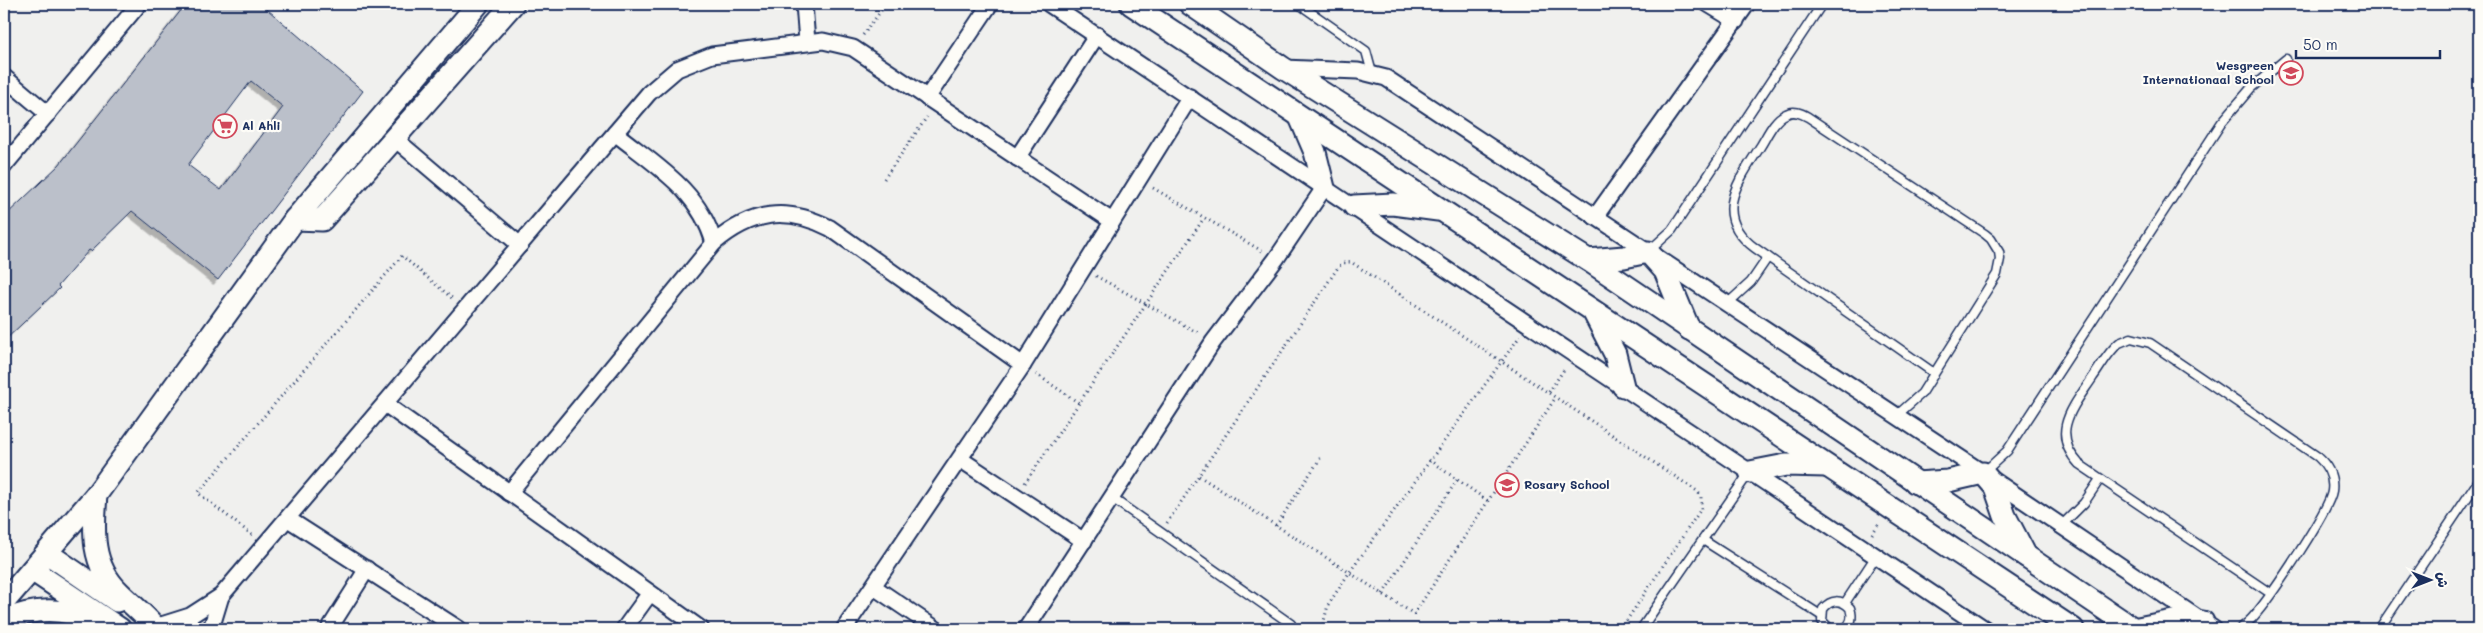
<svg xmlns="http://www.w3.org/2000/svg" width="2483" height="633" viewBox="0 0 2483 633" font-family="Mali,'Playpen Sans Arabic',sans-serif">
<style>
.building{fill:#bbc0ca;stroke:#1b2f5e;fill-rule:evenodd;filter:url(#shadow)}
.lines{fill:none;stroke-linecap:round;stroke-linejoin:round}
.lane-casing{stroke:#1b2f5e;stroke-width:11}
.street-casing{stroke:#1b2f5e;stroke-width:19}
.secondary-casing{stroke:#1b2f5e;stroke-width:25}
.path{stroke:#1b2f5e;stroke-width:3;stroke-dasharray:1 4;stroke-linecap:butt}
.lane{stroke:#fdfcf7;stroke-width:8}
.street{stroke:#fdfcf7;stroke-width:15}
.secondary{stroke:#fdfcf7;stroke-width:21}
.labels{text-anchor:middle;stroke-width:4.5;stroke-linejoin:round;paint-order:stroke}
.poi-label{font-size:12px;font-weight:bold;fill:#1b2f5e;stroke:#fdfcf7;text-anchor:start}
</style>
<defs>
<filter id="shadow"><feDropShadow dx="-4.5" dy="4.5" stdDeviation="0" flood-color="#0004"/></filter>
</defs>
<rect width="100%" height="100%" fill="#f0f0ee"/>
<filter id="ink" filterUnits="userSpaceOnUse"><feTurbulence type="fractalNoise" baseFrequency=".02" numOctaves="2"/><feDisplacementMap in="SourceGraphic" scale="10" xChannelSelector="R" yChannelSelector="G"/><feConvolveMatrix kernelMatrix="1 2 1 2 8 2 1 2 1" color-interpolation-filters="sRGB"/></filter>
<g filter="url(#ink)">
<path class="building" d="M186 4H261L363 91 218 280 132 211 91 251 89 250 58 286 60 288 4 341V217L59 165ZM251 81 283 107 221 190 188 165Z"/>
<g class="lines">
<g class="lane-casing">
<g id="lane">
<polyline points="1299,4 1366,51 1372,73"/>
<polyline points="1649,251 1672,230 1822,4"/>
<polyline points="1727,304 1751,282 1768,257"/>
<path d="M1896 416 1922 393 1997 274 2000 259 1999 252 1991 239 1985 234 1808 117C1801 113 1794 110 1786 114 1774 119 1767 136 1760 147 1738 182 1711 216 1755 248L1934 373"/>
<polyline points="1983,473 2007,451 2222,122 2251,88 2286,59"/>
<polyline points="1112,498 1291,624"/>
<polyline points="2061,526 2084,503 2100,479"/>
<polyline points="1703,540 1822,616"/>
<polyline points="1845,603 1876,556"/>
<polyline points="1641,629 1749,473"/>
<path d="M1830 629 1822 621 1823 609C1831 599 1841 599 1850 608 1853 617 1852 624 1844 629"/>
<path d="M2240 629C2245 625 2250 621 2254 616 2270 598 2329 511 2332 491 2334 477 2328 466 2318 457L2150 343 2131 338 2119 343C2108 352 2101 366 2093 377 2074 406 2049 432 2079 464L2270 593"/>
<polyline points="2379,629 2479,480"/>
</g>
</g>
<g class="street-casing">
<g id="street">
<polyline points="804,4 807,42"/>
<polyline points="1049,4 1985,629"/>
<polyline points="1708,4 1736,21"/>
<polyline points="1283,68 1358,71 1386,78 1983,473 2214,629"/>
<polyline points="4,77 48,114"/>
<polyline points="927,98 990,4"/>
<path d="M615 133C656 166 699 190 714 243"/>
<polyline points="394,138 520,245"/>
<polyline points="1017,158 1097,35"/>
<polyline points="4,166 139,4"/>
<polyline points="1595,217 1747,4"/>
<polyline points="385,404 701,629"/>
<polyline points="960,459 1084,541"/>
<path d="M509 493 714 243C752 211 786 206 830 228L1023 365"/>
<polyline points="288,519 459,629"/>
<polyline points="874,587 936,629"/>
<polyline points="155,627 190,616 221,596 649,93 677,69 712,55 823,41 853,48 1112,221"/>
<polyline points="211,629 221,596"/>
<polyline points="329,629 367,569"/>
<polyline points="624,629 650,593"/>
<polyline points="844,629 1023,365 1190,97"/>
<polyline points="1026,629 1213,342 1276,259 1324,188"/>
</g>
</g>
<g class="secondary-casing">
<g id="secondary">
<polyline points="1131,4 2073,629"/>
<polyline points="1190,4 1283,68 1588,260 2134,629"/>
<polyline points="1300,117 1315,152 1324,188"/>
<polyline points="1354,206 1393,204 1438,210"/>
<polyline points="295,219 322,220 513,4"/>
<polyline points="1588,260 1624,257 1648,252 1665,271 1689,329"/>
<polyline points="1594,313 1615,354 1623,386"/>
<polyline points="1750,472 1786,465 1826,466"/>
<polyline points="1916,483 1948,481 1983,473 1995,487 2005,516 2026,556"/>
<path d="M96 495C93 531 91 565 119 592 131 604 144 614 155 627"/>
<polyline points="47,553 117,601"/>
<polyline points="32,570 120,629"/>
<polyline points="4,602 96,495 295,219 478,4"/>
<path d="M4 621C34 607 66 607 95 623"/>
<polyline points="2133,629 2183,619 2203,622"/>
</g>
</g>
<g class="path">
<polyline points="1278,4 1286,9"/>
<polyline points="863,35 886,4"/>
<polyline points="884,179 927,117"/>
<polyline points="1153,188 1262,251"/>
<polyline points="1096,276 1200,334"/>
<polyline points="1036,374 1079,403"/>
<polyline points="1549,392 1565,368"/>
<polyline points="1429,460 1488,501"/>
<polyline points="1199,476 1414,614 1556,397"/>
<polyline points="1025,483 1204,218"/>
<polyline points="1167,523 1339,266 1346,262 1351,262 1697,491 1701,496 1701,509 1621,629"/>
<polyline points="1276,526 1321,457"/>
<polyline points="1872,534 1880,522"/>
<polyline points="252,535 198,493 402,256 453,299"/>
<polyline points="1383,594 1457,480"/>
<polyline points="1322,629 1328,605 1349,573 1520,336"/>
</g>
<use href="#lane" class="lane"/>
<use href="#street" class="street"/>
<use href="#secondary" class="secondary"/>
</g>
</g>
<defs>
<g id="school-ring" transform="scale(1.25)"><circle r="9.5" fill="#fdfcf7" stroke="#d1495b" stroke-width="1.5"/><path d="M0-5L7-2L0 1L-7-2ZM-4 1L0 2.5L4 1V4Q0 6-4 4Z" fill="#d1495b"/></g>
<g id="supermarket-ring" transform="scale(1.25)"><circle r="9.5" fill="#fdfcf7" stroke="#d1495b" stroke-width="1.5"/><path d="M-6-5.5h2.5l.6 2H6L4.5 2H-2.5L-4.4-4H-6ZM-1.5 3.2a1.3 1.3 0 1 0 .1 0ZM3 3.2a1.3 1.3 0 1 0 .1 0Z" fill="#d1495b"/></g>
</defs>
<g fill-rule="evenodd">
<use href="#school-ring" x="2291" y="73"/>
<use href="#supermarket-ring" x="225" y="126"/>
<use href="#school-ring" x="1507" y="485"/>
</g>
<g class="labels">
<g class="poi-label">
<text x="2274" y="70" text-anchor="end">Wesgreen<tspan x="2274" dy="14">Internationaal School</tspan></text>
<text x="242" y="130">Al Ahli</text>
<text x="1524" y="489">Rosary School</text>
</g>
</g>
<rect width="2483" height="633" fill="none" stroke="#fdfcf7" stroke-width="20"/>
<rect x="10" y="10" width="2463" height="613" fill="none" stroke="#1b2f5e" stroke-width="2" filter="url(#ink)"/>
<g transform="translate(2430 580) rotate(90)" stroke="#fdfcf7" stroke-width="4" paint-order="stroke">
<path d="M0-4L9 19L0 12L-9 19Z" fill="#1b2f5e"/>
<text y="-8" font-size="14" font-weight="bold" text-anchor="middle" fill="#1b2f5e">ش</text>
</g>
<path d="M2296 50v8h144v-8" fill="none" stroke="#1b2f5e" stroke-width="2.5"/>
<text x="2303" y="50" font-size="15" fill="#1b2f5e" stroke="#fdfcf7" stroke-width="4" paint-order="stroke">50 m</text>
</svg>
